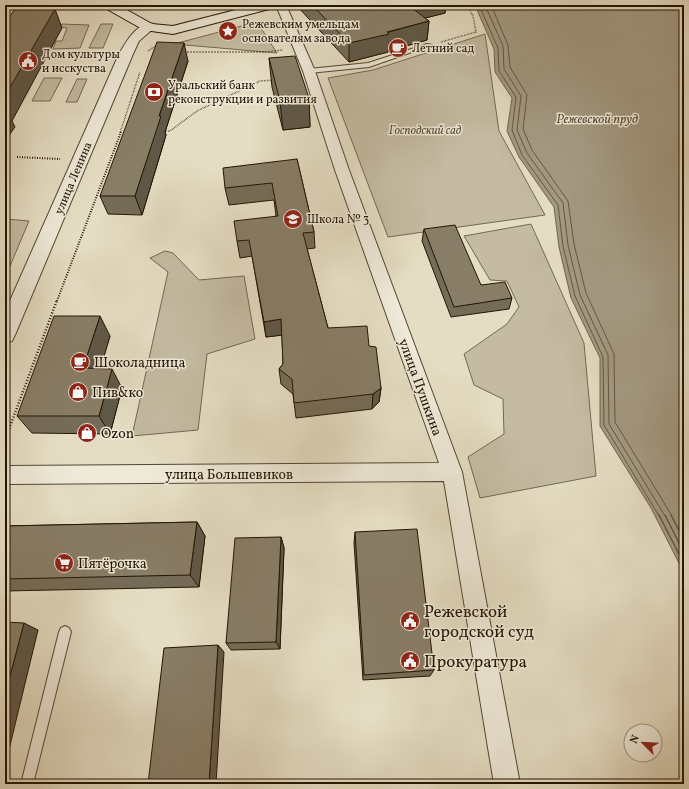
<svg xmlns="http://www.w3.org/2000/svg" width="689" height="789" viewBox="0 0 689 789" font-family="Vollkorn,serif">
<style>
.green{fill:#c4bba2;stroke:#746852}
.water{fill:#a39981;stroke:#70644e}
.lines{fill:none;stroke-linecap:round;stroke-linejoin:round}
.shore-far1{stroke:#645642;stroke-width:1}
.shore{stroke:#645642;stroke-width:1.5}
.service-casing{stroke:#544632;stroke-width:2}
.minor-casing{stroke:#544632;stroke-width:2}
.tertiary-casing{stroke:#544632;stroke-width:2}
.secondary-casing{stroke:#241402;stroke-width:2}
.path-far2{stroke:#241402;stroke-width:1.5;stroke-dasharray:0.5 1;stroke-linecap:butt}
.path-far1{stroke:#241402;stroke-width:2;stroke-dasharray:1 1.5;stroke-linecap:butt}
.path{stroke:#241402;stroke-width:2.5;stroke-dasharray:1 2;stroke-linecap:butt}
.service{fill:#eee9d8;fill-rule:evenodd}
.minor{fill:#eee9d8;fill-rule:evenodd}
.tertiary{fill:#eee9d8;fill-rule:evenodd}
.secondary{fill:#eee9d8;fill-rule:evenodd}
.wall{fill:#756c58;stroke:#241402}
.shaded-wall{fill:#5f5847;stroke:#241402}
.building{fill:#887d66;stroke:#241402}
.labels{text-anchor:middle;stroke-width:3;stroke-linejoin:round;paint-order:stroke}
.far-poi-label{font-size:12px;fill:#241402;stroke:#eee9d8;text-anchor:start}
.far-park-label{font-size:12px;font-style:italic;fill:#5c4e3a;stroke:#eee9d8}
.far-street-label{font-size:12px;fill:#241402;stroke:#eee9d8}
.far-water-label{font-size:13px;font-style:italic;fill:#574935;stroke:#eee9d8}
.poi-label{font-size:14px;fill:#241402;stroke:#eee9d8;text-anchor:start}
.street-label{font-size:14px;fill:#241402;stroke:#eee9d8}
.near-poi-label{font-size:17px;fill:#241402;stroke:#eee9d8;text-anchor:start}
</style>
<rect width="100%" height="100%" fill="#e5ddc3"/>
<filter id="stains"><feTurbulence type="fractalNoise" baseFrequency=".005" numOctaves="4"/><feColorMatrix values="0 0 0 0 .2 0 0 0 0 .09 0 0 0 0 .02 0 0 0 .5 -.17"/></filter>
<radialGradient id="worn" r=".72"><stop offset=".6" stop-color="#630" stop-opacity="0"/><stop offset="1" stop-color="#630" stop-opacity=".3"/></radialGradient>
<g class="green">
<polygon points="257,22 277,53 174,44"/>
<polygon points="62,24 89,25 80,48 53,49 56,41 62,41 67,28 60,27"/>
<polygon points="101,24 113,24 103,48 89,48"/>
<polygon points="485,34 499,131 545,215 388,237 328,78 373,70"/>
<polygon points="44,78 62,78 50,101 32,101"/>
<polygon points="77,79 87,79 77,102 66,102"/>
<polygon points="5,219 29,221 5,278"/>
<polygon points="531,224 584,343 596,476 480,498 468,457 504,434 503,399 474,385 464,354 507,324 519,307 507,281 490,280 464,236"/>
<polygon points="165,251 173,253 199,280 244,276 255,339 207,354 198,430 132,436 168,272 150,258"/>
</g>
<polygon class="water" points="475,5 684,5 684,573 651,508 600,426 600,358 571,298 559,247 554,207 519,157 507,131 512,98 495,72 494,49"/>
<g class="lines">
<g class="shore-far1">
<polyline points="479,5 498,48 499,71 516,97 512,130 522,155 558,205 563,246 575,296 603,357 604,425 659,516"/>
<polyline points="485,5 503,46 504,69 521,96 517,130 527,153 563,203 568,245 580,295 608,355 609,424 665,516"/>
<polyline points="491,5 508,45 510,67 527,95 523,129 532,150 568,201 574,244 586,293 614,354 615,422 672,516"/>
</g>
<g class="shore">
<polyline points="659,515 684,564"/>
<polyline points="665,515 684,553"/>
<polyline points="671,515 684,540"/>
</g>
<g class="service-casing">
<g id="service">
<polygon points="427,44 432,45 369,67 309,73 306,71 309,69 368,63"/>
<polygon points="65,626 69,628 71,632 33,784 21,784 59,632 61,628"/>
</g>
</g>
<g class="minor-casing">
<polygon id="minor" points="276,5 286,5 315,71 349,170 462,472 520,784 494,784 444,481 5,484 5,466 439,463 335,170 303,71"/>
</g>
<g class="tertiary-casing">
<path id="tertiary" d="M149 23 154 24 155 27 139 41 133 54 15 335 12 341 5 343V312L119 54C126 42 134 27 149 23Z"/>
</g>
<g class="secondary-casing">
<polygon id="secondary" points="103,5 118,5 152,24 173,26 255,5 275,5 273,8 173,34 144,30 105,8"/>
</g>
<g class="path-far2">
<polyline points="441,42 476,32 473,16 467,5"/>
<polyline points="148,51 157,45"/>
<polyline points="184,52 264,52 283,50"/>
<polyline points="162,131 170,131 197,111 260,81 274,80"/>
<polyline points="120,133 140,72"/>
</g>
<g class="path-far1">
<polyline points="17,157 60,159"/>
<polyline points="57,301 121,132"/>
</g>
<polyline class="path" points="5,440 57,300"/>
<use href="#service" class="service"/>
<use href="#minor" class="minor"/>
<use href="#tertiary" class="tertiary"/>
<use href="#secondary" class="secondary"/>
</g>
<g class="wall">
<polygon points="156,5 202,5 202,6"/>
<polygon points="296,5 446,5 445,13 425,18 429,21 427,40 388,51 388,52 349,62"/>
<polygon points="269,58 309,98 310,127 283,130 272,87"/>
<polygon points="188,61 165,132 166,135 142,215 108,214 100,196"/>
<polygon points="297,159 314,232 315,248 307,249 328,328 369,346 381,388 379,402 372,409 296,418 293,394 281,384 279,369 283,364 282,335 266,337 252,256 240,258 237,241 276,216 274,200 229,205 225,188"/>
<polygon points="424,229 481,285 512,298 509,309 451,317 422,241"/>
<polygon points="110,336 100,368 122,388 110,434 32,433 17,416"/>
<polygon points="197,522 205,536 199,587 5,591 5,526"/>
<polygon points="355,532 434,670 430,676 363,680 354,543"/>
<polygon points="281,537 284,548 280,649 231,650 226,643"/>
</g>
<g class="shaded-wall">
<polygon points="408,5 446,5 445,13 406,23"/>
<polygon points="49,6 52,14 55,9 62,28 12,121 15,127 5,141 5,96"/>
<polygon points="429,21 427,40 388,51 388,52 349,62 349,43"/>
<polygon points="184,43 188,61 165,132 166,135 142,215 135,196 159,116"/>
<polygon points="309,98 310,127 283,130 280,101"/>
<polygon points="100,316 110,336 95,387 83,368"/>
<polygon points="281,319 283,335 266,337 264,322"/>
<polygon points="112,369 122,388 110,434 99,416"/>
<polygon points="381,388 379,402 372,409 373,394"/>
<polygon points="197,522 205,536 199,587 190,575"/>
<polygon points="281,537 284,548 280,649 276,642"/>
<polygon points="24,623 38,630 5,766 5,695"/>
<polygon points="218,645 224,652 216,784 209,784"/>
</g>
<g class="building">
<polygon points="312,5 408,5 429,21 387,32 389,34 349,43"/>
<polygon points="23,6 49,6 47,9 55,9 5,96 5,24 14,10 21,9"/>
<polygon points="157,42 184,43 159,116 161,116 135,196 100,196"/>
<polygon points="295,56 309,98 280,101 269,58"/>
<polygon points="297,159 314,232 303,233 328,328 367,326 369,346 376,347 381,388 373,394 294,403 292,379 279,369 283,364 281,319 264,322 249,240 237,241 234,221 278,216 272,183 225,188 223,168"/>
<polygon points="455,225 481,285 505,282 512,298 454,307 424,229"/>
<polygon points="54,316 100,316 83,368 112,369 99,416 17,416"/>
<polygon points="197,522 190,575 5,579 5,526"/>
<polygon points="417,529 434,670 364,675 355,532"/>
<polygon points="281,537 276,642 226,643 235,538"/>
<polygon points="5,622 24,623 5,695"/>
<polygon points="218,645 209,784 148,784 164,648"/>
</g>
<defs>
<g id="sight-disc" transform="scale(1)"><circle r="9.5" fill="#8f2418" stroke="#eee9d8"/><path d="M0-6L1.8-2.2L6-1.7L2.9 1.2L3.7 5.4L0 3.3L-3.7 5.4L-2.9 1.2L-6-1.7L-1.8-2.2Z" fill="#fff"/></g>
<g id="cafe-disc" transform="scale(1)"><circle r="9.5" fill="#8f2418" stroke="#eee9d8"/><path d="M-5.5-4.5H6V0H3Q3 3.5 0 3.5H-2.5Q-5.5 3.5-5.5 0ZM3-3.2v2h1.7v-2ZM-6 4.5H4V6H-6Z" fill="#fff"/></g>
<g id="civic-disc" transform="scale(1)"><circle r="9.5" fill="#8f2418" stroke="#eee9d8"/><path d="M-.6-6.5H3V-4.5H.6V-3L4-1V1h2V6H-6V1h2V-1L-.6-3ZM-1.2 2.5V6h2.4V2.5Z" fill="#fff"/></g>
<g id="bank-disc" transform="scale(1)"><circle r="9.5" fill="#8f2418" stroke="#eee9d8"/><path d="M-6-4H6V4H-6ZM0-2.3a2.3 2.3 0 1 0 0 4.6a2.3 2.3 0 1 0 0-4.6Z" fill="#fff"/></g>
<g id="school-disc" transform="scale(1)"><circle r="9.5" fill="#8f2418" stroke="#eee9d8"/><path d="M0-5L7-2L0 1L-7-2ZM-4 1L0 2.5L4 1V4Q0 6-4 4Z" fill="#fff"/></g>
<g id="shop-disc" transform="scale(1)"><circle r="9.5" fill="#8f2418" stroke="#eee9d8"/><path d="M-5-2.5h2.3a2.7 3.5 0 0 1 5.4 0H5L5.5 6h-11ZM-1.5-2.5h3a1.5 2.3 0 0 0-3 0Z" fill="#fff"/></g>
<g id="supermarket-disc" transform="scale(1)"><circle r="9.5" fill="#8f2418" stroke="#eee9d8"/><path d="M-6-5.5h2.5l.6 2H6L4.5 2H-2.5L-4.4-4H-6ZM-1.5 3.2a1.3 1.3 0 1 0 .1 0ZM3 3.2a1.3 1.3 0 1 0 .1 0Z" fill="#fff"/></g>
</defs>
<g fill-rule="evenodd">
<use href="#sight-disc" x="228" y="31"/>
<use href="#cafe-disc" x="398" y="48"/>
<use href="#civic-disc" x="28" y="61"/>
<use href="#bank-disc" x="154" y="92"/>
<use href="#school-disc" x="293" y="219"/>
<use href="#cafe-disc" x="80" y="362"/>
<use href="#shop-disc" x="78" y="392"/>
<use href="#shop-disc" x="87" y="433"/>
<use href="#supermarket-disc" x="64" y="563"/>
<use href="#civic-disc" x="410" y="621"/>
<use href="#civic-disc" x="410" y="661"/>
</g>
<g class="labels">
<g class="far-poi-label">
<text x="242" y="28">Режевским умельцам<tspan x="242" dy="14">основателям завода</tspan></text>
<text x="412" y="52">Летний сад</text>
<text x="42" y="58">Дом культуры<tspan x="42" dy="14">и исскуства</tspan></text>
<text x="168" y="89">Уральский банк<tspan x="168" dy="14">реконструкции и развития</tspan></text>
<text x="307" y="223">Школа № 3</text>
</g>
<g class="far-park-label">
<text x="425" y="134">Господский сад</text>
</g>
<g class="far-street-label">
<text transform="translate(73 178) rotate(-67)" y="4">улица Ленина</text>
</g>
<g class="far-water-label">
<text x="597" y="123">Режевской пруд</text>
</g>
<g class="poi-label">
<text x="94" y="367">Шоколадница</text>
<text x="92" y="397">Пив&amp;ко</text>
<text x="101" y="438">Ozon</text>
<text x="78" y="568">Пятёрочка</text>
</g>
<g class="street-label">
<text transform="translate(421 387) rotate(70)" y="5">улица Пушкина</text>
<text x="229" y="479">улица Большевиков</text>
</g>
<g class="near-poi-label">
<text x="424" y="617">Режевской<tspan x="424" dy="20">городской суд</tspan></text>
<text x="424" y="667">Прокуратура</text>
</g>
</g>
<rect width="689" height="789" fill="none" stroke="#e5ddc3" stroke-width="20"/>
<rect x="6" y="6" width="677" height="777" fill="none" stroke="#241402" stroke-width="2"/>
<rect x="10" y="10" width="669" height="769" fill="none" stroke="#241402"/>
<g transform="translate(643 743) rotate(294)"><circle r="19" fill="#eee9d8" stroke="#9d9482"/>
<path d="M0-3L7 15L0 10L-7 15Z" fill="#8f2418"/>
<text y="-6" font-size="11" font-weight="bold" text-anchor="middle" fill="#241402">N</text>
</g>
<rect width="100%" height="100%" filter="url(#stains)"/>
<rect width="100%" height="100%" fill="url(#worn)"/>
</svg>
